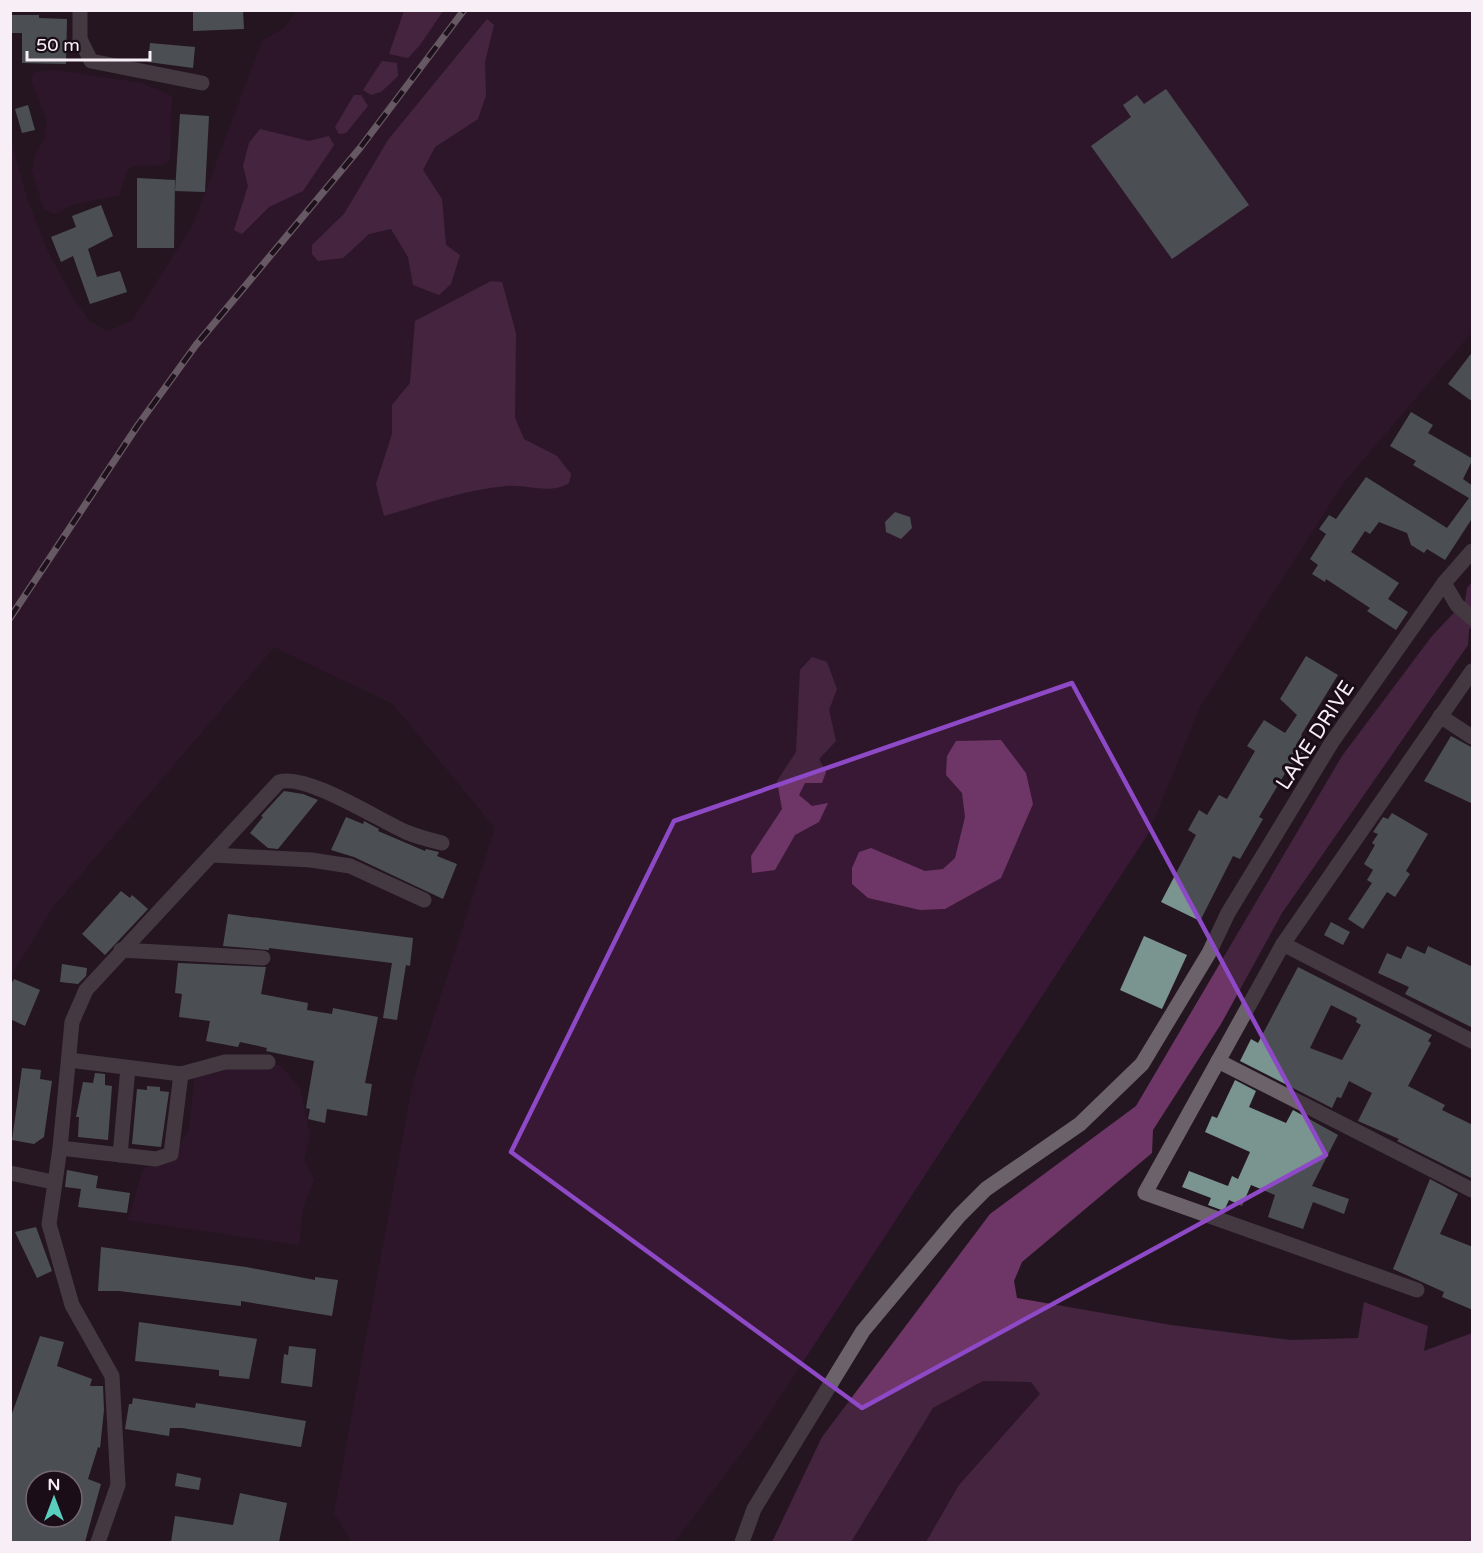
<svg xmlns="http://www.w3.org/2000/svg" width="1483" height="1553" viewBox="0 0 1483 1553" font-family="'Varela Round',sans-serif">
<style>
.green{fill:#391835}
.water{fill:#6e3666}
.building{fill:#7a9490;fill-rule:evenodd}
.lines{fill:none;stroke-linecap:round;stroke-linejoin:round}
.minor{stroke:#6b6369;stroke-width:15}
.rail-casing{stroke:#b8acb5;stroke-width:7}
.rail{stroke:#1a0d18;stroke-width:4.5;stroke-dasharray:14;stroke-linecap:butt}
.marked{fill:none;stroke:#8e49c7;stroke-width:4.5;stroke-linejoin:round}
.labels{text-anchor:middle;stroke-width:6;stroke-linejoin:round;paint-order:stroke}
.street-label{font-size:21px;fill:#f8eef6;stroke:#1a0d18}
</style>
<rect width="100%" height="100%" fill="#241621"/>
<g class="green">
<polygon points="297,11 1472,11 1472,332 1344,482 1200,707 1148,834 761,1426 674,1542 352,1542 334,1513 413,1082 495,828 393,704 274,647 53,907 11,975 10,137 27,199 48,252 74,300 89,321 108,331 132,321 193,225 262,41 285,27"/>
<polygon points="56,70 141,83 172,96 170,159 163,165 132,166 127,170 119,195 71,205 55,214 44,210 32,170 36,153 44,140 47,121 31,80 35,72"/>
<polygon points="231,1062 280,1065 300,1089 310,1135 304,1160 314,1180 303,1207 299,1245 128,1220 143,1170 174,1155 189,1129 195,1074"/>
<polygon points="983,1381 1031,1382 1040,1394 959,1485 926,1542 851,1542 933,1408"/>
</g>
<g class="water">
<polygon points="404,11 443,11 420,45 408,58 389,54"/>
<polygon points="487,19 494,25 485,62 486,95 478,119 435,147 423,170 442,199 446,245 460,255 451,284 439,295 413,285 408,257 391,229 369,234 343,258 318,261 312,254 312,245 344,214 388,140"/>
<polygon points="382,61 397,63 398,76 381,92 371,95 363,90"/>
<polygon points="354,95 361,95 368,106 346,133 339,134 335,127"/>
<polygon points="260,129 309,141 329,136 334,145 303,191 269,207 242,234 234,230 248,186 243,166 249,143"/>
<path d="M491 281 502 282 516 333 515 418 524 439 557 456 571 474 569 483C550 495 528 484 506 486 464 490 425 504 384 516L376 484 392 434V405L410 383 415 321Z"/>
<polygon points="1472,582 1472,626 1469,630 1468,645 1282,913 1221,1024 1153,1130 1152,1153 1022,1262 1014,1281 1017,1298 1171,1325 1291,1340 1358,1338 1364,1302 1428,1326 1424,1351 1472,1333 1472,1542 926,1542 959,1485 1040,1394 1031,1382 983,1381 933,1408 851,1542 772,1542 822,1437 990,1214 1136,1106 1342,756 1432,636 1465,601 1467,588"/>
<polygon points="812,657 827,662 837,689 829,710 836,741 819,759 826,772 822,783 805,783 799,795 812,806 828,803 819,822 795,835 775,870 752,873 751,856 782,809 777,781 796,752 800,670"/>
<polygon points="1001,740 1026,773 1033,804 1001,878 945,909 920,910 868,898 852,884 852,868 859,852 871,848 925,871 943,869 955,858 965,817 962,793 946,775 947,756 956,741"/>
</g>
<g class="building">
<polygon points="193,10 243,10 244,29 193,31"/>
<polygon points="10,15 39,15 39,18 67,19 66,64 22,63 22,33 10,33"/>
<polygon points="150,43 195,47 193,68 148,62"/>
<polygon points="1166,89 1249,205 1172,259 1091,146 1131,117 1123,105 1137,95 1144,104"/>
<polygon points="28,105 35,130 22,133 15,109"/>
<polygon points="180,114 209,116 205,192 175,191"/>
<polygon points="137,178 175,180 174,248 137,248"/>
<polygon points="101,205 113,236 88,249 97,277 120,271 127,292 90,304 73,256 61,262 51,237 76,227 72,216"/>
<polygon points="1473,351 1473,402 1448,384"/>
<polygon points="1411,412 1433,425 1428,433 1473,459 1463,479 1473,486 1473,517 1445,560 1427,549 1424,553 1411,545 1407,533 1379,522 1370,534 1365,531 1351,552 1399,583 1388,599 1408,612 1396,630 1367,611 1370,608 1326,579 1325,582 1312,574 1318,565 1310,559 1326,534 1319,529 1329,515 1336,519 1366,477 1447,528 1469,498 1413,465 1416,461 1390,446"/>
<polygon points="895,512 910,517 912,528 901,539 886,532 885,522"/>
<polygon points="1306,656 1338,675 1301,735 1312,743 1292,774 1287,770 1259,817 1263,819 1240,859 1233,856 1200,921 1161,902 1196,835 1188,830 1199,810 1207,815 1219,795 1227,799 1255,751 1247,746 1264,720 1285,733 1297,715 1280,699"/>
<polygon points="1451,736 1473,748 1473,804 1424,781"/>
<polygon points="284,791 303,794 318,800 278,849 268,848 250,833 263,817 261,816"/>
<polygon points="1392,813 1428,834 1406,871 1410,874 1395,897 1387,892 1363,929 1348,919 1372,883 1367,880 1373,870 1364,864 1375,845 1372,843 1378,834 1373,832 1383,817 1388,819"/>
<polygon points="346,817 363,824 364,821 379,829 378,831 425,851 426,849 439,852 437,856 457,864 443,899 354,857 331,850"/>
<polygon points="121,891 130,898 132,895 148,909 105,955 82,934"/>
<polygon points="228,914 413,938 410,966 406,965 397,1020 383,1018 392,963 269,948 269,950 223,946"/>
<polygon points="1331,922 1350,932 1343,945 1324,935"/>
<polygon points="1144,936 1187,955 1162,1009 1120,990"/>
<polygon points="1407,946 1425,954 1428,946 1473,967 1473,1028 1405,994 1409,987 1378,973 1387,953 1401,959"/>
<polygon points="178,963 266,967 261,994 308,1003 307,1010 332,1014 333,1008 378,1017 365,1083 372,1084 367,1116 327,1109 325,1123 308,1119 310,1109 306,1108 314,1061 266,1051 267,1048 240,1042 238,1047 206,1041 210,1021 179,1017 182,994 175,993"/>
<polygon points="62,964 87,968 86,976 78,984 60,982"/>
<path d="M1298 967 1432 1035 1428 1041 1431 1043 1408 1086 1445 1105 1442 1110 1473 1125V1179L1397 1141 1399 1139 1358 1121 1372 1093 1349 1081 1341 1098 1337 1097 1332 1108 1240 1061 1251 1039 1258 1043ZM1331 1005 1357 1018 1356 1022 1361 1025 1342 1060 1310 1048Z"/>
<polygon points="14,979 40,990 25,1026 10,1019 10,986"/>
<polygon points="22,1068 41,1070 40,1079 52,1081 44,1137 34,1144 12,1140"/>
<polygon points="95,1073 105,1074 105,1085 112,1086 108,1140 78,1137 79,1117 76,1117 83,1082 93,1083"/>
<polygon points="1235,1080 1256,1091 1249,1107 1286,1123 1293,1110 1338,1135 1312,1186 1349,1199 1344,1214 1313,1202 1303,1229 1268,1217 1275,1195 1251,1185 1242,1206 1229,1200 1224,1211 1208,1205 1211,1198 1182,1187 1189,1171 1228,1186 1232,1176 1238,1179 1250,1152 1205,1132 1212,1116 1217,1118"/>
<polygon points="147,1086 160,1087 160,1091 169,1092 161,1147 132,1144 137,1089 147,1090"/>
<polygon points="67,1170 98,1176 96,1188 130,1193 127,1213 78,1207 81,1189 65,1187"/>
<polygon points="1430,1179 1458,1194 1440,1234 1473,1247 1473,1310 1442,1297 1444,1292 1393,1269"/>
<polygon points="36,1227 52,1271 37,1278 15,1232"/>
<polygon points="101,1247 246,1267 315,1280 315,1277 338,1280 332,1316 241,1301 241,1306 119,1291 98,1291"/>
<polygon points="139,1322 257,1339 249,1379 219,1376 219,1370 135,1361"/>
<path d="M40 1336 64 1342 57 1366 92 1379 90 1386H103L104 1410 100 1448 98 1447 88 1479 101 1484 85 1542H10V1419ZM36 1481H72V1517H36Z"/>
<polygon points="289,1346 316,1349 312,1387 281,1383 284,1354 288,1355"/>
<polygon points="133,1398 195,1408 196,1403 306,1421 301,1447 182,1428 170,1428 169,1436 125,1429 129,1404 132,1404"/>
<polygon points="177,1473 201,1478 199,1490 175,1486"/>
<polygon points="240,1493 287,1503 279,1542 171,1542 175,1516 233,1525"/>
</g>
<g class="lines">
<g class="minor">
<polyline points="80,10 80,39 91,61 202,83"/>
<polyline points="1444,583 1457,605 1472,618"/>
<polyline points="1440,716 1472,737"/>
<polyline points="213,855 311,860 350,866 424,900"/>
<polyline points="1283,944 1472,1041"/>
<polyline points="121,950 263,958"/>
<polyline points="69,1060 181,1074 225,1062 268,1062"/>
<polyline points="1218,1061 1472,1190"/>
<polyline points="60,1148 156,1159 171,1154 181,1074"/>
<polyline points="120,1155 128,1068"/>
<polyline points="10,1173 53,1182"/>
<polyline points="1417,1290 1145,1193 1283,944 1472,671"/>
<path d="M98 1542 118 1485 112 1376 72 1305 49 1224 60 1148 72 1022 86 990 279 782C306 773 377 819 406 832 418 837 430 840 442 843"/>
<polyline points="742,1542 754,1509 863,1331 959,1216 986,1189 1080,1124 1142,1064 1209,953 1228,913 1332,742 1444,583 1472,551"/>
</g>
<g class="rail-casing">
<polyline id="rail" points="10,618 138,425 196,345 360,148 464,10"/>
</g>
<use href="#rail" class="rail"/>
</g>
<path d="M0 0H1483V1553H0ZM1072 683 1326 1155 862 1408 511 1152 674 821Z" fill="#241621" fill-opacity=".55" fill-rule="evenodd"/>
<path class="marked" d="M1072 683 1326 1155 862 1408 511 1152 674 821Z"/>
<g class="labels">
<g class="street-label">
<text transform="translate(1315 735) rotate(-57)" y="7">LAKE DRIVE</text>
</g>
</g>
<rect width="1483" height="1553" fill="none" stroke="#f8eef6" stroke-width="24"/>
<g transform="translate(54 1499)"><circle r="28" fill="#1a0d18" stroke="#736771" stroke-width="1.5"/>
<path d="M0-4.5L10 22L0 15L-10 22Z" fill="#59cebf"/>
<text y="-9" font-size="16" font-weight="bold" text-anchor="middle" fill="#f8eef6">N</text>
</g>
<path d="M27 51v9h123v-9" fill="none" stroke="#f8eef6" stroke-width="3"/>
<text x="36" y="51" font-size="18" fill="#f8eef6" stroke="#1a0d18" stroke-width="4.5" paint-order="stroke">50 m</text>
</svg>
